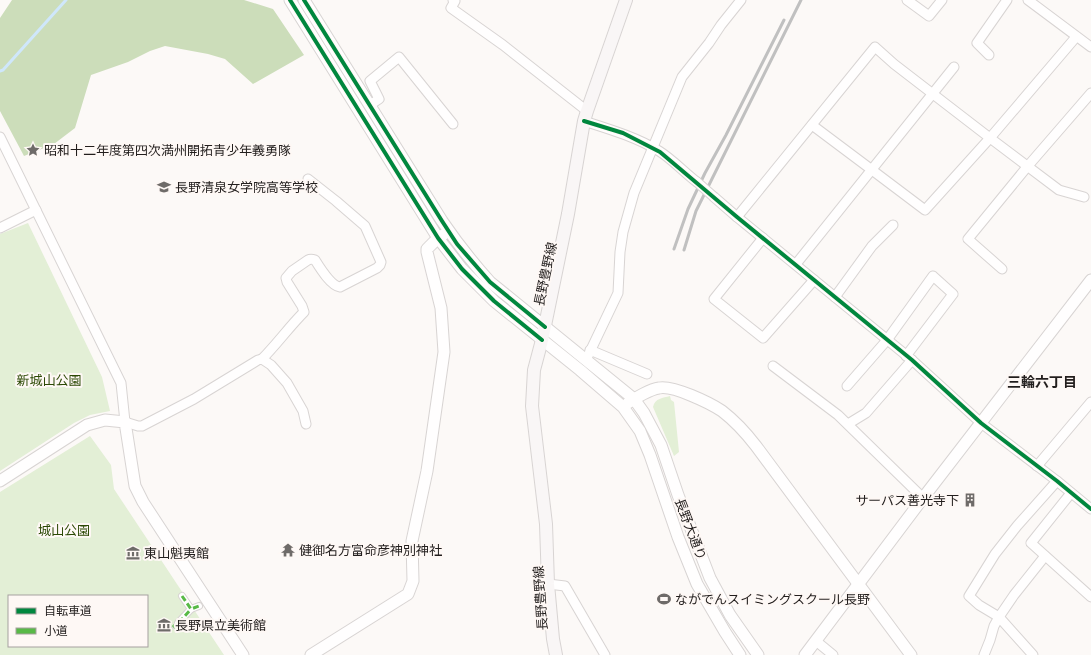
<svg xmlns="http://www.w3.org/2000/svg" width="1091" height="655" viewBox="0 0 1091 655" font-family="'DM Sans','Noto Sans JP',sans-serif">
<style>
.green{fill:#e3efd6;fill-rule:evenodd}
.forest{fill:#ccddba}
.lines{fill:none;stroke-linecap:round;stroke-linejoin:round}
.stream{stroke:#cfe7fb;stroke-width:3}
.pedestrian-tunnel{stroke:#dbd8d6;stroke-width:6;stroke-dasharray:6 3;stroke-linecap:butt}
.pedestrian-casing{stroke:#d8d4d3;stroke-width:8}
.minor-casing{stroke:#d8d4d3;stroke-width:11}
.tertiary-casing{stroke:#d8d4d3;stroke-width:13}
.secondary-casing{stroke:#d8d4d3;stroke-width:14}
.pedestrian{stroke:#fffefe;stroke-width:6}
.minor{stroke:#fffefe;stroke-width:9}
.tertiary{stroke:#fffefe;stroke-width:11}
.secondary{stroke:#f9f6f6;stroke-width:12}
.rail{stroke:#c0c0c0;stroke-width:3}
.minor-bridge-casing{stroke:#d8d4d3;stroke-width:11;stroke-linecap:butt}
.minor-bridge{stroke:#fffefe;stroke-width:9}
.quiet{stroke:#58b947;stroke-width:3;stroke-dasharray:6 3;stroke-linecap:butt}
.cycleway-casing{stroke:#fef8f5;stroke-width:6}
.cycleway{stroke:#00873e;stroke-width:4}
.labels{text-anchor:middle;stroke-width:4;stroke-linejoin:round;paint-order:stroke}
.poi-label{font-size:13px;fill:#221e1d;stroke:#fef8f5;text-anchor:start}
.street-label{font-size:13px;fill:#221e1d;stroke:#fef8f5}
.park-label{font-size:13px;fill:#2c4905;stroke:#fef8f5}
.neighbourhood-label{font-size:14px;font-weight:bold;fill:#221e1d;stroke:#fef8f5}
</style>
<rect width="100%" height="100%" fill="#fcf9f7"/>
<g class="green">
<polygon points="28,223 102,377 110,411 90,415 74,423 0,471 0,234"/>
<path d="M670 396 671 400 674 402 679 452 674 456 653 407C655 398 663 398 670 396Z"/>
<path d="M90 436 111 465 114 489 224 655H0V492ZM9 596H147V646H9Z"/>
</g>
<polygon class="forest" points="12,0 244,0 273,9 304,55 253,84 225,59 208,54 165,46 150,51 128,62 91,75 75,128 54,144 24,156 0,111 0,18"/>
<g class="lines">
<polyline class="stream" points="0,71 3,70 66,0"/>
<polyline class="pedestrian-tunnel" points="173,625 175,627 178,623"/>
<g class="pedestrian-casing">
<g id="pedestrian">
<polyline points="182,596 191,609 199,606"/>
<polyline points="178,623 191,609"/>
</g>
</g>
<g class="minor-casing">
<g id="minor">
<polyline points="453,0 455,1 451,8 503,45 587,111"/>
<polyline points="907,0 929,16 942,0"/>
<polyline points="1028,0 1091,47"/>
<polyline points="989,55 977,43 1007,0"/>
<polyline points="370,105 379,99 370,81 399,57 453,124"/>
<path d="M584 121C609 129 636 137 659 151 672 159 685 173 697 182"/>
<polyline points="812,125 872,170 925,210 990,138 1076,37"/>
<polyline points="0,137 121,383 125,422 138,426 142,426 194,399 258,360 262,359 271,365 287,383 303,411 306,424"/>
<polyline points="714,197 737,217 912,360 981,423 1057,481 1091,509"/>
<polyline points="737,217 875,47 894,64 990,138 1059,190 1084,197"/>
<polyline points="0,228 36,210"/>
<polyline points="763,238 714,299 763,338 814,280"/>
<polyline points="796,264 954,67"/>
<polyline points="1002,269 968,239 1027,167 1091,93"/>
<polyline points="835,297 872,246 893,225"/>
<polyline points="590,350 647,374"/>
<path d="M262 359C277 344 289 327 304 312L302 306 287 282 286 278 292 271 308 260C310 259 312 259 315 260 320 268 331 286 340 287L377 268 380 265 381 262 365 226 336 201 308 179"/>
<polyline points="586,360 618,293 620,252 623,232 634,193 682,77 709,43 721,25 741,0"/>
<polyline points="773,366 838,415 923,498"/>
<polyline points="847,386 887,340 933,276 953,294 906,356"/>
<polyline points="848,424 866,413 912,360"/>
<polyline points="1037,466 1091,402"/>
<polyline points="1071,493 1031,543 1091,597"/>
<polyline points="548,584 565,586 605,655"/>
<polyline points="816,641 833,655"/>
<polyline points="984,655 990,640 994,626 999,617 1014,595 1045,556"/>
<polyline points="1033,655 999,617 979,605 969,596 995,554 1017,526 1057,481"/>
</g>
</g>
<g class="tertiary-casing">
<g id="tertiary">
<polyline points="290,0 438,238 462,269 494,301 580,370 623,407 640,431 650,455 678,537 697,584 725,632 740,655"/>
<path d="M304 0 442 221C457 243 472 262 490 282L634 399 644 413 661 445 678 495 710 578 730 615 758 655"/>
<path d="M628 403C635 398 651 389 659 388 673 385 710 403 722 411 735 421 746 433 756 446L911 655"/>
<polyline points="0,481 87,425 105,420 125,422 135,486 143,502 243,655"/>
<polyline points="311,655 408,594 413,581 412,541 427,471 444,352 441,308 427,252 427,249 438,238 443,235"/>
<polyline points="805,655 923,498 1091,280"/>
</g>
</g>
<g class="secondary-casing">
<polyline id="secondary" points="556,655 553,639 548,584 546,524 532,406 534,370 542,340 568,214 584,121 587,111 626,0"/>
</g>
<use href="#pedestrian" class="pedestrian"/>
<use href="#minor" class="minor"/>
<use href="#tertiary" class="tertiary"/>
<use href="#secondary" class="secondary"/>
<g class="rail">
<polyline points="674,249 688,209 705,173 726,135 784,20"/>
<polyline points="684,250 696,211 801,0"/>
</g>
<g class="minor-bridge-casing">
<polyline id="minor-bridge" points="697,182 714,197"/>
</g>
<use href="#minor-bridge" class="minor-bridge"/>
<g class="quiet">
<polyline points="182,596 191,609 199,606"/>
<polyline points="173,625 175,627 191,609"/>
</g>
<g class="cycleway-casing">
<g id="cycleway">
<polyline points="290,0 438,238 462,269 494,301 542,340"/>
<polyline points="304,0 442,221 457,244 490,282 545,327"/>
<polyline points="584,121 623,133 660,152 737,217 912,360 981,423 1057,481 1091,509"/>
</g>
</g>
<use href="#cycleway" class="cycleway"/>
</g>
<defs>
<g id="sight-bare" transform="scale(1.08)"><path d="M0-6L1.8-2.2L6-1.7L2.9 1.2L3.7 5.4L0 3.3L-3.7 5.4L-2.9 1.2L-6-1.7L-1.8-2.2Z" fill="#6e6b69" stroke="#fef8f5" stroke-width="2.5" paint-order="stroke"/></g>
<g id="school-bare" transform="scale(1.08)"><path d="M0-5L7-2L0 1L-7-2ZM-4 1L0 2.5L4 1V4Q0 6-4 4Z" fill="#6e6b69" stroke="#fef8f5" stroke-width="2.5" paint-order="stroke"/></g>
<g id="building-bare" transform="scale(1.08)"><path d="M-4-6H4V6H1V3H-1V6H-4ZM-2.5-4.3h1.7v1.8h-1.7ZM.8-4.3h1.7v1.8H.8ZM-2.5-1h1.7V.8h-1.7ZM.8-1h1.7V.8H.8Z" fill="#6e6b69" stroke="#fef8f5" stroke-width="2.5" paint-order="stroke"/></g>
<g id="temple-bare" transform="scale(1.08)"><path d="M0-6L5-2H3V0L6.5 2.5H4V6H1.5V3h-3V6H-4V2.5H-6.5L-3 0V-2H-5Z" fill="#6e6b69" stroke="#fef8f5" stroke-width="2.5" paint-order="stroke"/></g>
<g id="museum-bare" transform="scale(1.08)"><path d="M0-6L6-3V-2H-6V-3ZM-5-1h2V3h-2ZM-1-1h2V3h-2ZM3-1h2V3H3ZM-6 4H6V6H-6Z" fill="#6e6b69" stroke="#fef8f5" stroke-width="2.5" paint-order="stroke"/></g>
<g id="stadium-bare" transform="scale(1.08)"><path d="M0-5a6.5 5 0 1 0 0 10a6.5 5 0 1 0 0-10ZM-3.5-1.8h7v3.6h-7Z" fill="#6e6b69" stroke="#fef8f5" stroke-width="2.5" paint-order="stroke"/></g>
</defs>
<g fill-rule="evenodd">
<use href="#sight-bare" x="33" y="150"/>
<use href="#school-bare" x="164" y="187"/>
<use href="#building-bare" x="970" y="500"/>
<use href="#temple-bare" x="288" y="550"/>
<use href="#museum-bare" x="133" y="553"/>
<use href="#stadium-bare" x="664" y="599"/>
<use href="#museum-bare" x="164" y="625"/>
</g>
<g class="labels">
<g class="poi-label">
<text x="44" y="155">昭和十二年度第四次満州開拓青少年義勇隊</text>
<text x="175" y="192">長野清泉女学院高等学校</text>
<text x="959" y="505" text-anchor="end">サーパス善光寺下</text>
<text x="299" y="555">健御名方富命彦神別神社</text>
<text x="144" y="558">東山魁夷館</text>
<text x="675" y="604">ながでんスイミングスクール長野</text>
<text x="175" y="630">長野県立美術館</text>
</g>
<g class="street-label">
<text transform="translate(545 274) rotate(-78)" y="5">長野豊野線</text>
<text transform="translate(691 529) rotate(69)" y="5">長野大通り</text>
<text transform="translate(540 598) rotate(-94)" y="5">長野豊野線</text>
</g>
<g class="park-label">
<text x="49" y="385">新城山公園</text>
<text x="64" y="535">城山公園</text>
</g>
<g class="neighbourhood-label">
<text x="1042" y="387">三輪六丁目</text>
</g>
</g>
<rect x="8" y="595" width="140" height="52" fill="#fef8f5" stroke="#a6a19f"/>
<rect x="16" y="608" width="20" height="6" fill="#00873e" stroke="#a6a19f"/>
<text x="44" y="615" font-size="12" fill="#221e1d">自転車道</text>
<rect x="16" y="628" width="20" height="6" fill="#58b947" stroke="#a6a19f"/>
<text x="44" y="635" font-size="12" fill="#221e1d">小道</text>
</svg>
